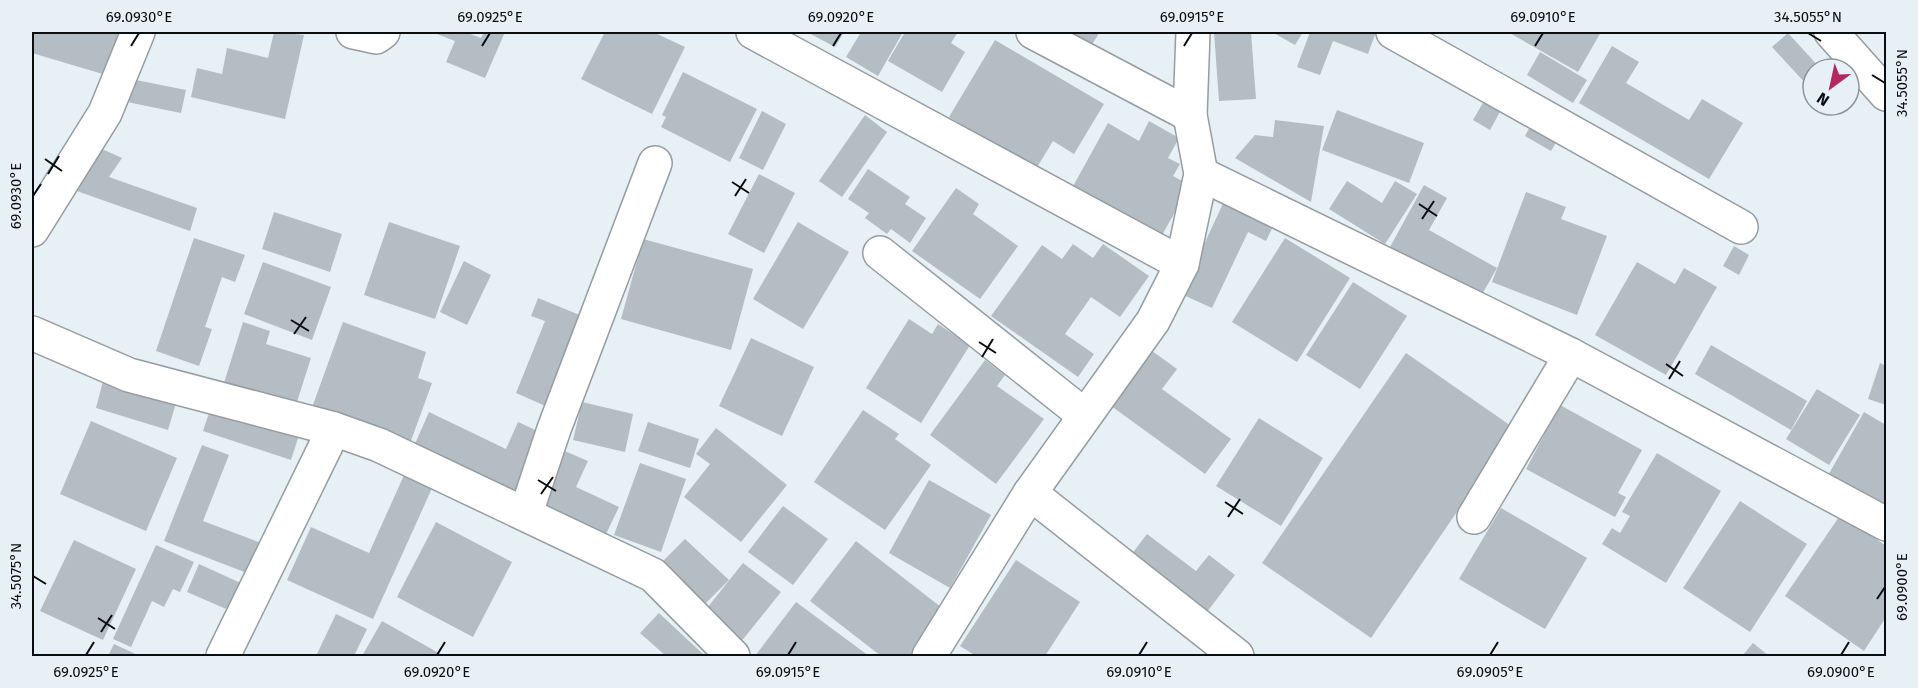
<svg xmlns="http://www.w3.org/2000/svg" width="1918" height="688" viewBox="0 0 1918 688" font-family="'Fira Sans',sans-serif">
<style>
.building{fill:#b4bdc3}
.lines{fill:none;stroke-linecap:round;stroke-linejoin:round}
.minor-casing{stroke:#959da3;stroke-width:36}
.minor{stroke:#fff;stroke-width:33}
.ticks{fill:none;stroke:#0b0e10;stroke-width:2}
.neatline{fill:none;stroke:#0b0e10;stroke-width:2}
.ticks-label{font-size:15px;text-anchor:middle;fill:#0b0e10}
</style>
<rect width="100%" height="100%" fill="#e6f0f5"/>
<g class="building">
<polygon points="33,32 119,32 106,75 32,53"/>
<polygon points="274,32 304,35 285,119 191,97 197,68 222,74 227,48 268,58"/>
<polygon points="432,32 465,32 481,38 484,32 505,32 485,78 446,62 455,41"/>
<polygon points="605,32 653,32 685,47 652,114 581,79"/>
<polygon points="807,32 844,32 835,47"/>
<polygon points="861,32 903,32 878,76 846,57"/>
<polygon points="905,32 958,32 951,43 965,52 942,92 888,61"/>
<polygon points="1052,32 1100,32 1087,52"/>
<polygon points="1214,32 1251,32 1256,99 1219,101"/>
<polygon points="1272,32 1303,32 1295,45"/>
<polygon points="1310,32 1376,32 1368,54 1333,41 1320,75 1297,67"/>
<polygon points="1508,32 1601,32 1578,72"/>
<polygon points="1788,33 1821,69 1813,69 1813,79 1807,85 1772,47"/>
<polygon points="995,40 1104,104 1074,154 1053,141 1036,169 949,117"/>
<polygon points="1612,46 1639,62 1626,83 1689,120 1702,99 1743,123 1709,179 1579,103"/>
<polygon points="1540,52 1587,80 1573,103 1527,75"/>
<polygon points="683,72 757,109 730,162 661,127 666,117 662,115"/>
<polygon points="131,79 186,90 181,113 127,102"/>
<polygon points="1484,101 1501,110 1490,130 1473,120"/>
<polygon points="1337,110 1424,143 1409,183 1322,150"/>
<polygon points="762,111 786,124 763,170 739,158"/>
<polygon points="865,115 887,132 842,197 819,181"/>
<polygon points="1275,120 1324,126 1311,202 1235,158 1255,135 1273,137"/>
<polygon points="1149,121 1179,138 1168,158 1180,164 1173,176 1190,185 1161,237 1072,188 1108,123 1139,141"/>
<polygon points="1532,123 1559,137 1551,151 1525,136"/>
<polygon points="102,149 122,158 109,177 197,208 190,231 74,190"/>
<polygon points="868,169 910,197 905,204 926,218 910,243 891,229 887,234 865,218 869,213 848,199"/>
<polygon points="759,174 795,193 764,253 728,234"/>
<polygon points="1347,181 1382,203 1395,181 1417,194 1385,244 1329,209"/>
<polygon points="1424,185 1447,198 1429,230 1497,268 1480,298 1390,247"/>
<polygon points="956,188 979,204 973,214 1018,246 980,299 912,251"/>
<polygon points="1526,192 1566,207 1561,219 1607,236 1577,315 1492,282"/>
<polygon points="1226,197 1276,220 1266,241 1248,232 1212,308 1181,294"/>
<polygon points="274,212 342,234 330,272 262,249"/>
<polygon points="389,222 460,246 435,319 364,295"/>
<polygon points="798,222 849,252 803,329 753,299"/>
<polygon points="194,238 245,255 235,282 222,277 205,327 212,329 199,366 156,351"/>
<polygon points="1285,238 1350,278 1297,362 1232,322"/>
<polygon points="643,239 753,269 731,350 621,319"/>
<polygon points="1073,244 1093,258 1103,244 1149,276 1120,317 1091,297 1065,334 1094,354 1078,377 991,316 1042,245 1062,259"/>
<polygon points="1734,246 1749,255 1739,275 1723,266"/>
<polygon points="464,261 491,275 467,325 440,312"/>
<polygon points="263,262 331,287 312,340 244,314"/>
<polygon points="1637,262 1675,284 1684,268 1717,287 1666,375 1595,335"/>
<polygon points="1353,282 1407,316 1360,389 1306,355"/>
<polygon points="538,298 587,318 550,408 516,393 545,321 531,316"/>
<polygon points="909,319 932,334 938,324 970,345 921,423 866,388"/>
<polygon points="243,322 270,331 266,344 311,358 295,408 223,386"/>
<polygon points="343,322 426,352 418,378 432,383 408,449 310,413"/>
<polygon points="751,338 814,367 782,436 719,406"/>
<polygon points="1711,345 1807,401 1791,430 1695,374"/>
<polygon points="1148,348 1177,369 1162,389 1231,439 1205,474 1107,403"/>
<polygon points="1406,353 1514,428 1371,638 1262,563"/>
<polygon points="985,360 1005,375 997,386 1044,419 996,484 930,435"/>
<polygon points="1880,363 1886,366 1886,405 1868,399"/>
<polygon points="103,381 176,403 168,430 96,408"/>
<polygon points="1817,389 1860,415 1829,465 1786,439"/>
<polygon points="213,401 301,429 291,460 203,431"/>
<polygon points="582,402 633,414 625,452 573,440"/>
<polygon points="1560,405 1642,450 1618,493 1626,497 1615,517 1526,469"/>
<polygon points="863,410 899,434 895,439 931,465 885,530 814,482"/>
<polygon points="429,412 506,449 518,422 542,433 514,494 414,446"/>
<polygon points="1864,412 1886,425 1886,514 1826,479"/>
<polygon points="1259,418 1323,458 1281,526 1216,486"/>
<polygon points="91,421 177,458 146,531 60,494"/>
<polygon points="648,422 699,439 690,468 638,451"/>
<polygon points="716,428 787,485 741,542 684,497 710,464 696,454"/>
<polygon points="202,445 229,455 203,521 264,544 252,575 164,541"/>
<polygon points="560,449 588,461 576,487 619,507 606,534 536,501"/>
<polygon points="1657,453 1721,491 1666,583 1602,544 1612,528 1620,533 1630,516 1622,512"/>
<polygon points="640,463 686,479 661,552 614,535"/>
<polygon points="405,473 433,486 373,619 287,580 311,527 369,553"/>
<polygon points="929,480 991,515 950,588 889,553"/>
<polygon points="1740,501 1807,544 1750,632 1683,588"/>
<polygon points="783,506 828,539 793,585 748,552"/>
<polygon points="1501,508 1587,558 1545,629 1459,579"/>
<polygon points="1841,514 1886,546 1886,617 1864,651 1785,596"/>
<polygon points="436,522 512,562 473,637 397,597"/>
<polygon points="1147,534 1196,571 1209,555 1235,575 1204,616 1128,559"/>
<polygon points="685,539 729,580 699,610 656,568"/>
<polygon points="74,540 136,569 103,640 40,611"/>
<polygon points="856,541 946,611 911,656 881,656 810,601"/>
<polygon points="156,545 194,562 180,592 173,589 164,607 152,601 131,647 113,639"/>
<polygon points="1016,560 1080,602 1045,656 976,656 960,646"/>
<polygon points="743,563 781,592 736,648 699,618"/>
<polygon points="199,564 245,585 233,612 187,592"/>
<polygon points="796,602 869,656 755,656"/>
<polygon points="659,613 705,656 666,656 640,633"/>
<polygon points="336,614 367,629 354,656 316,656"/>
<polygon points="382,621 444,656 362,656"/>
<polygon points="1753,643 1769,656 1742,656"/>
<polygon points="114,644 140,656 108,656"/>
</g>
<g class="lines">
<g class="minor-casing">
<g id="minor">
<polyline points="353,32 376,37 383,32"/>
<polyline points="753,32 1182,264"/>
<polyline points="1033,32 1190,115"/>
<polyline points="1393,32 1741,227"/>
<polyline points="1831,32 1886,94"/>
<polyline points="1201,174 1571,355 1886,524"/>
<polyline points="32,230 105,113 138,32"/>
<polyline points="880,253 1084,415"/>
<polyline points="32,333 129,375 334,429 379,445 653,575 733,656"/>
<polyline points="1030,493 1237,656"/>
<polyline points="526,513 554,429 655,163"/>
<polyline points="1474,517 1571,355"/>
<polyline points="223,656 334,429"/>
<polyline points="929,656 1030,493 1153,321 1182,264 1201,174 1190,115 1193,32"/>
</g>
</g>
<use href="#minor" class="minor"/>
</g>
<path class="ticks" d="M1808 33 1821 41M131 46 139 33M482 46 490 33M833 46 841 33M1184 46 1192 33M1535 46 1543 33M1872 75 1885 83M45 159 62 171M48 174 59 156M732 182 749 193M33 196 41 184M735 196 746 179M1419 204 1437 216M1422 219 1434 201M291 320 309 331M294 334 306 317M979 342 996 353M982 357 993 339M1666 364 1683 376M1669 379 1680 361M538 480 556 491M541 494 553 477M1225 502 1243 514M1228 517 1240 499M33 576 46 584M1877 599 1885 587M98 618 115 629M101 632 112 615M86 655 94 642M437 655 445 642M788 655 796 642M1139 655 1147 642M1490 655 1498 642M1841 655 1849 642"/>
<rect width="1918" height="688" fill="none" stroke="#e6f0f5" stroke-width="66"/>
<g transform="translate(1831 87) rotate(213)"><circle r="28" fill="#e6f0f5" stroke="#8e9699" stroke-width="1.5"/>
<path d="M0-4.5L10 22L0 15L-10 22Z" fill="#b42760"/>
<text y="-9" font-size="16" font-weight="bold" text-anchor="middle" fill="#0b0e10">N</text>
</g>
<rect x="33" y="33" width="1852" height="622" class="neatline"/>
<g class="ticks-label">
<text x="139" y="22">69.0930°E</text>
<text x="490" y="22">69.0925°E</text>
<text x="841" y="22">69.0920°E</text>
<text x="1192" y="22">69.0915°E</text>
<text x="1543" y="22">69.0910°E</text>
<text x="1808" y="22">34.5055°N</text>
<text transform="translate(1902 83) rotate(-90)" y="5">34.5055°N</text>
<text transform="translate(16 196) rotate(-90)" y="5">69.0930°E</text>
<text transform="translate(16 576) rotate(-90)" y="5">34.5075°N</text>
<text transform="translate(1902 587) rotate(-90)" y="5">69.0900°E</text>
<text x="86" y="677">69.0925°E</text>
<text x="437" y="677">69.0920°E</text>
<text x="788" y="677">69.0915°E</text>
<text x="1139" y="677">69.0910°E</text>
<text x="1490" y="677">69.0905°E</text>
<text x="1841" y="677">69.0900°E</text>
</g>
</svg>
